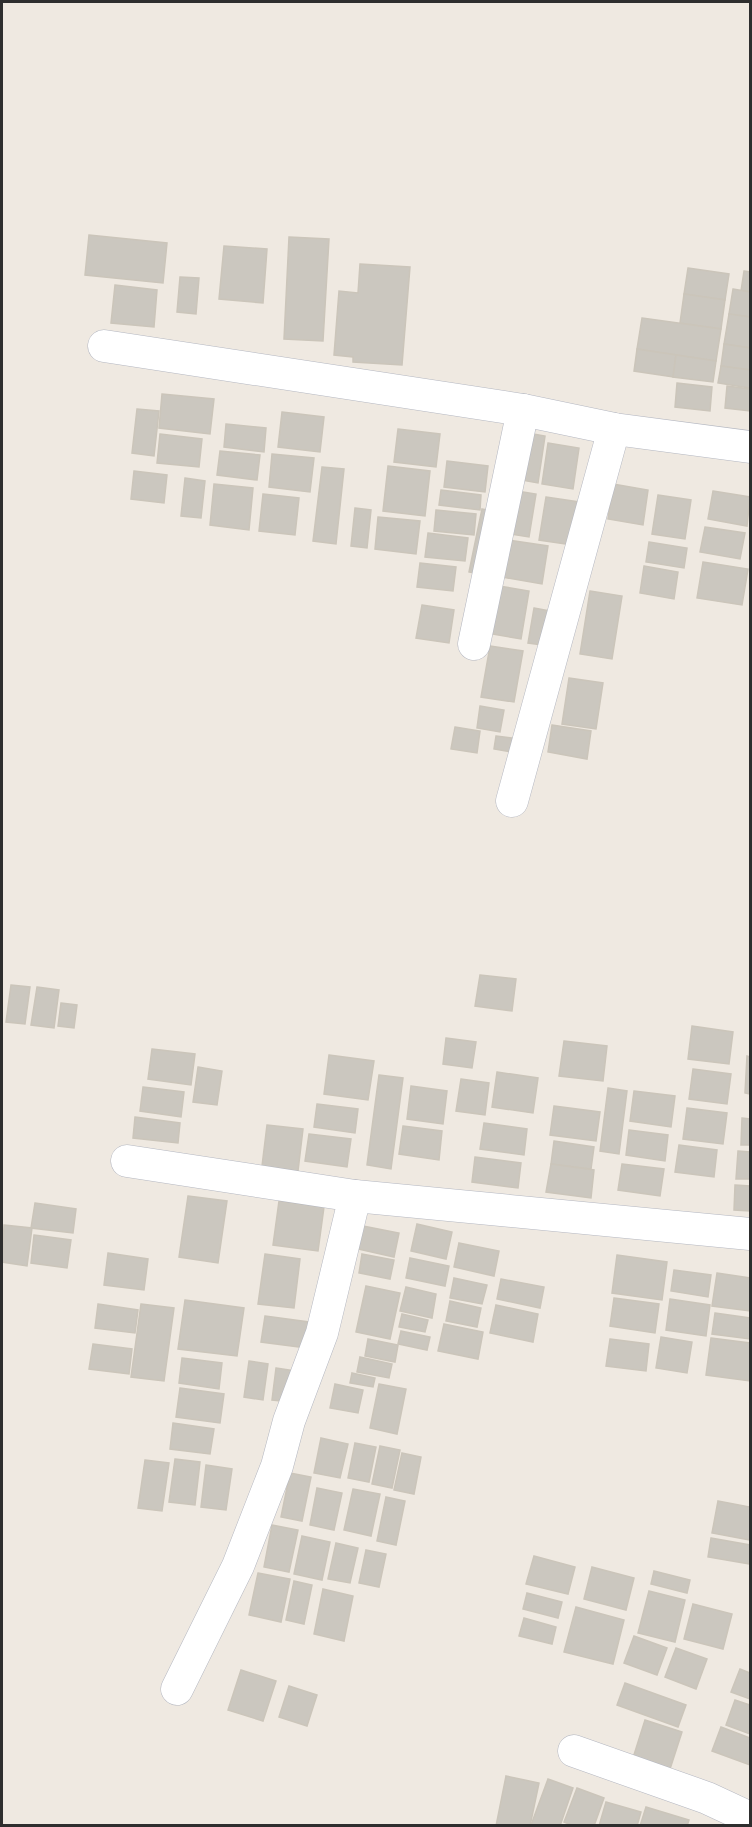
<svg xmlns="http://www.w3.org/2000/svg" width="752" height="1827" viewBox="0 0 752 1827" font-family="'Open Sans',sans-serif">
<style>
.building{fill:#cbc7bf;stroke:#cbc5ba;stroke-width:1.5}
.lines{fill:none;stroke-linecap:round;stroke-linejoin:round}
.minor-casing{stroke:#b4b7c1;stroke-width:33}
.minor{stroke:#fff;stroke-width:32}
</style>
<rect width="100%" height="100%" fill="#efe9e1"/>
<g class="building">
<polygon points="89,235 167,243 163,283 85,275"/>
<polygon points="289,237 329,239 323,341 284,339"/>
<polygon points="224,246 267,249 263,303 219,299"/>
<polygon points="360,264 410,267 402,365 353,362 353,357 334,355 339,291 358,293"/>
<polygon points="688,268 729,274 725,300 684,294"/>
<polygon points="744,271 750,272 750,292 741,291"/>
<polygon points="180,277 199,278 196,314 177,312"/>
<polygon points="115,285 157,290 154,327 111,323"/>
<polygon points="733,289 750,292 750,317 729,314"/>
<polygon points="684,294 725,300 721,329 680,323"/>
<polygon points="729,314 750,317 750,348 724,344"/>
<polygon points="642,318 721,329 716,361 637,349"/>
<polygon points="724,344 750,348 750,370 721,366"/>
<polygon points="637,349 676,355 673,377 634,371"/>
<polygon points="676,355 716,361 713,382 673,377"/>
<polygon points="721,366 750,370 750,388 718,383"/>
<polygon points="677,383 712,387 710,411 675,407"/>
<polygon points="727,386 750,389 750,411 725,408"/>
<polygon points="162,394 214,399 210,434 159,428"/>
<polygon points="137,409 159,411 154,456 132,453"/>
<polygon points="282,412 324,417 320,452 278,447"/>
<polygon points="226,424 266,428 264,452 224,447"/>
<polygon points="398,429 440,434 436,467 394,462"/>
<polygon points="528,433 545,436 538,483 521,480"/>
<polygon points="160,434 202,439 199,467 157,463"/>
<polygon points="548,443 579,448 573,489 542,484"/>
<polygon points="220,451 260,455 257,480 217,475"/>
<polygon points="272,454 314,458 310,492 269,487"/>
<polygon points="447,461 488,466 485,492 444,487"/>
<polygon points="388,466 430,471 425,516 383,511"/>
<polygon points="322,467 344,469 336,544 313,541"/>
<polygon points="134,471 167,475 164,503 131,499"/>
<polygon points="185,478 205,481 201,518 181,516"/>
<polygon points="214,484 253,488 249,530 210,525"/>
<polygon points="613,484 648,490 643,525 608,519"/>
<polygon points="441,490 481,495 480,510 439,505"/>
<polygon points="517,491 536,494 529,537 510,534"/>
<polygon points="713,491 750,497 747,526 708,519"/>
<polygon points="263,494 299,498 295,535 259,531"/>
<polygon points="658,495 691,500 685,539 652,534"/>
<polygon points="546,497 579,502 572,545 539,540"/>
<polygon points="355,508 371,510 367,548 351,546"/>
<polygon points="482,509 497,512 484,575 469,572"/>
<polygon points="436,510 476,514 474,535 434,531"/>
<polygon points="378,517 420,521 416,554 375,549"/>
<polygon points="705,527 745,533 740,559 700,552"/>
<polygon points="428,533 468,538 465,561 425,557"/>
<polygon points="508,540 548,546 542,584 502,577"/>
<polygon points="649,542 687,548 684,568 646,562"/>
<polygon points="703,562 748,569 742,605 697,598"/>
<polygon points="420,563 456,567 453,591 417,587"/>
<polygon points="644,566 678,572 674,599 640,593"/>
<polygon points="499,586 529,591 521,639 492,634"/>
<polygon points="590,591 622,596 612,659 580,654"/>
<polygon points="422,605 454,610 449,643 416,638"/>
<polygon points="534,608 556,612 550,646 528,643"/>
<polygon points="490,646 523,651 514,702 481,697"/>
<polygon points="569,678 603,683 596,729 562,724"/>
<polygon points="480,706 504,710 500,732 477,728"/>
<polygon points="552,725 591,731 587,759 548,752"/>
<polygon points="455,727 480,731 477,753 451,749"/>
<polygon points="496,736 519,739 517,753 494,749"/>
<polygon points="480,975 516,979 512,1011 475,1006"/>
<polygon points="11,985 30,987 25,1024 6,1022"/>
<polygon points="37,987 59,990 54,1028 31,1025"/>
<polygon points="61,1003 77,1005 74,1028 58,1026"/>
<polygon points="692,1026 733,1032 729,1064 688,1059"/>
<polygon points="446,1038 476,1042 472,1068 443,1064"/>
<polygon points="564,1041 607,1046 603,1081 559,1076"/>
<polygon points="152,1049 195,1054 191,1085 148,1079"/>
<polygon points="329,1055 374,1061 368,1100 324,1094"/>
<polygon points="747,1056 750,1057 750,1094 745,1093"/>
<polygon points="198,1067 222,1071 217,1105 193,1102"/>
<polygon points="693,1069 731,1074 727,1104 689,1099"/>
<polygon points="497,1072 538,1078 533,1113 492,1107"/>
<polygon points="379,1075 403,1078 391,1169 367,1165"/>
<polygon points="461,1079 489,1083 485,1115 456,1111"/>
<polygon points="411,1086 447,1091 443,1124 407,1119"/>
<polygon points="143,1087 184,1092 181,1117 140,1111"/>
<polygon points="608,1088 627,1091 619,1154 600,1151"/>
<polygon points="634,1091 675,1096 671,1127 630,1121"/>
<polygon points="317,1104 358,1109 355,1133 314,1127"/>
<polygon points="554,1106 600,1112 596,1141 550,1135"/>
<polygon points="687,1108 727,1113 723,1144 683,1139"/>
<polygon points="135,1117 180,1123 178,1143 133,1138"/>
<polygon points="742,1118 750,1119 750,1145 741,1145"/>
<polygon points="484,1123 527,1129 524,1155 480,1149"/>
<polygon points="267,1125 303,1129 298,1171 262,1166"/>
<polygon points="403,1126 442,1131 439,1160 399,1154"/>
<polygon points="629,1130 668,1135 665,1161 626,1155"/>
<polygon points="309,1134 351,1139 347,1167 305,1161"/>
<polygon points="554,1141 594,1147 591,1169 551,1164"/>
<polygon points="679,1145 717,1150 714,1177 675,1172"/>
<polygon points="738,1151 750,1152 750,1179 736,1179"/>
<polygon points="475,1157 521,1163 518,1188 472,1182"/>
<polygon points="551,1164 594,1170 591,1198 546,1192"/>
<polygon points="622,1164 664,1169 660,1196 618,1190"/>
<polygon points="735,1185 750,1186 750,1211 734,1210"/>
<polygon points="188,1196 227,1201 218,1263 179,1257"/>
<polygon points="279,1201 324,1207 318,1251 273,1245"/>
<polygon points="35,1203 76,1209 73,1233 31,1228"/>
<polygon points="417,1224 452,1232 446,1259 411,1251"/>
<polygon points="4,1225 32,1228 27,1266 2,1262"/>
<polygon points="363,1226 399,1233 394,1257 358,1249"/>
<polygon points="34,1235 71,1240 67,1268 31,1263"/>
<polygon points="459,1243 499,1251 494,1276 454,1267"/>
<polygon points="108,1253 148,1259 144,1290 104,1285"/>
<polygon points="265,1254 300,1259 294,1308 258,1304"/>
<polygon points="362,1254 394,1260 390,1279 359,1273"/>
<polygon points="617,1255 667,1262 662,1300 612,1293"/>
<polygon points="410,1258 449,1266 445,1286 406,1278"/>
<polygon points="674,1270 711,1275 708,1297 671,1291"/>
<polygon points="717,1273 750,1278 750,1311 712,1306"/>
<polygon points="454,1278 487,1285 482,1304 450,1298"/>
<polygon points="501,1279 544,1287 540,1308 497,1299"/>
<polygon points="366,1286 400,1293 390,1339 356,1332"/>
<polygon points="406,1287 436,1294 432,1318 400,1311"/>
<polygon points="614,1298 659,1304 655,1333 610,1326"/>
<polygon points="670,1299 710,1305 706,1336 666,1330"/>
<polygon points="185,1300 244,1308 237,1356 178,1349"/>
<polygon points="450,1301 481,1308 477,1327 446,1321"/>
<polygon points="98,1304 138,1310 135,1333 95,1328"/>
<polygon points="141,1304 174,1308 164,1381 131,1377"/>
<polygon points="496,1305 538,1314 533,1342 490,1333"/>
<polygon points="715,1313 750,1318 750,1339 712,1334"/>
<polygon points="402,1314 428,1320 425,1332 399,1327"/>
<polygon points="265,1316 309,1322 306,1348 261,1342"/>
<polygon points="444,1324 483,1332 478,1359 438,1351"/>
<polygon points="401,1331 430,1337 427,1350 398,1344"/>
<polygon points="661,1337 692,1342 687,1373 656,1368"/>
<polygon points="711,1338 750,1343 750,1381 706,1375"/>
<polygon points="368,1339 398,1345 395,1362 365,1356"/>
<polygon points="610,1339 649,1344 646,1371 606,1366"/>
<polygon points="93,1344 132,1349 129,1374 89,1369"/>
<polygon points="360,1357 392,1364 389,1378 357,1372"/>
<polygon points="182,1358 222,1363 219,1389 179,1383"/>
<polygon points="249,1361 268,1364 263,1400 244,1397"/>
<polygon points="276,1368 295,1371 291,1402 272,1400"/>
<polygon points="352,1373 375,1378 373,1387 350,1383"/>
<polygon points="335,1384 363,1390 358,1413 330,1408"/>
<polygon points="379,1384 406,1389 397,1434 370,1428"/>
<polygon points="180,1388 224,1394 220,1423 176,1417"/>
<polygon points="173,1423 214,1429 210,1454 170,1449"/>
<polygon points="321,1438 348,1444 340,1478 314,1473"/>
<polygon points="355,1443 376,1447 369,1482 348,1478"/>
<polygon points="380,1446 400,1450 392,1488 372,1484"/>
<polygon points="402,1453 421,1457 414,1494 394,1490"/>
<polygon points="175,1459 200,1462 195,1505 169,1502"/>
<polygon points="145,1460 169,1463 162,1511 138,1508"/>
<polygon points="206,1465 232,1469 226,1510 201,1507"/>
<polygon points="290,1473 311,1477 302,1521 281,1517"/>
<polygon points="317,1488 342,1493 334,1530 310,1525"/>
<polygon points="353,1489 380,1494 371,1536 344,1530"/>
<polygon points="386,1497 405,1501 396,1545 377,1541"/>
<polygon points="718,1501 750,1507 750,1540 712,1533"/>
<polygon points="272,1525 298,1530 289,1572 264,1567"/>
<polygon points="302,1536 330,1542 322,1580 294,1574"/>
<polygon points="711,1538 750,1545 750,1564 708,1557"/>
<polygon points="336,1543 358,1548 350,1583 328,1579"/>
<polygon points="366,1550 386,1554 379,1587 359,1583"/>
<polygon points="534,1556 575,1567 568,1594 526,1584"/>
<polygon points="592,1567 634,1578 626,1610 584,1599"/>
<polygon points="654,1571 690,1580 687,1593 651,1584"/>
<polygon points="258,1573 290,1579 281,1622 249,1615"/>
<polygon points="294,1581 312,1585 304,1624 286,1620"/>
<polygon points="323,1589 353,1596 344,1641 314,1634"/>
<polygon points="649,1591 685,1600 675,1642 638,1633"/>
<polygon points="527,1593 562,1602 558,1618 523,1609"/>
<polygon points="693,1604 732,1614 723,1649 684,1639"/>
<polygon points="576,1607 624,1620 613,1664 564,1652"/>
<polygon points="524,1618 556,1627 552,1644 519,1636"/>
<polygon points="634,1636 667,1648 657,1675 624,1663"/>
<polygon points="676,1648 707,1659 696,1689 665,1677"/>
<polygon points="740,1669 750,1673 750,1699 731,1692"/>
<polygon points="241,1670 276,1681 263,1721 228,1710"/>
<polygon points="625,1683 686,1705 678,1727 617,1705"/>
<polygon points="289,1686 317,1695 307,1726 279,1717"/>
<polygon points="735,1700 750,1705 750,1734 726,1725"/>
<polygon points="645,1720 682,1732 670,1769 633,1758"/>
<polygon points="721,1727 750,1738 750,1765 712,1751"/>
<polygon points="506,1776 539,1783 530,1826 496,1826"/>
<polygon points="548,1779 573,1788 560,1826 531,1825"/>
<polygon points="577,1788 604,1798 594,1826 574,1826 564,1822"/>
<polygon points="606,1802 641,1812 637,1826 599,1826"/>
<polygon points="646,1807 689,1820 687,1826 640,1826"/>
</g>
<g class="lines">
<g class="minor-casing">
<g id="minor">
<polyline points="104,346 523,410 614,429 750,447"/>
<polyline points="474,644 523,410"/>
<polyline points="512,801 614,429"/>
<polyline points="127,1161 355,1196 750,1234"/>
<polyline points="177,1689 238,1566 277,1466 289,1421 322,1333 355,1196"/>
<polyline points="574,1751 707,1798 750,1818"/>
</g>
</g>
<use href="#minor" class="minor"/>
</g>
<rect width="752" height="1827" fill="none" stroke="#2e2e2e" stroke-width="6"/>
</svg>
